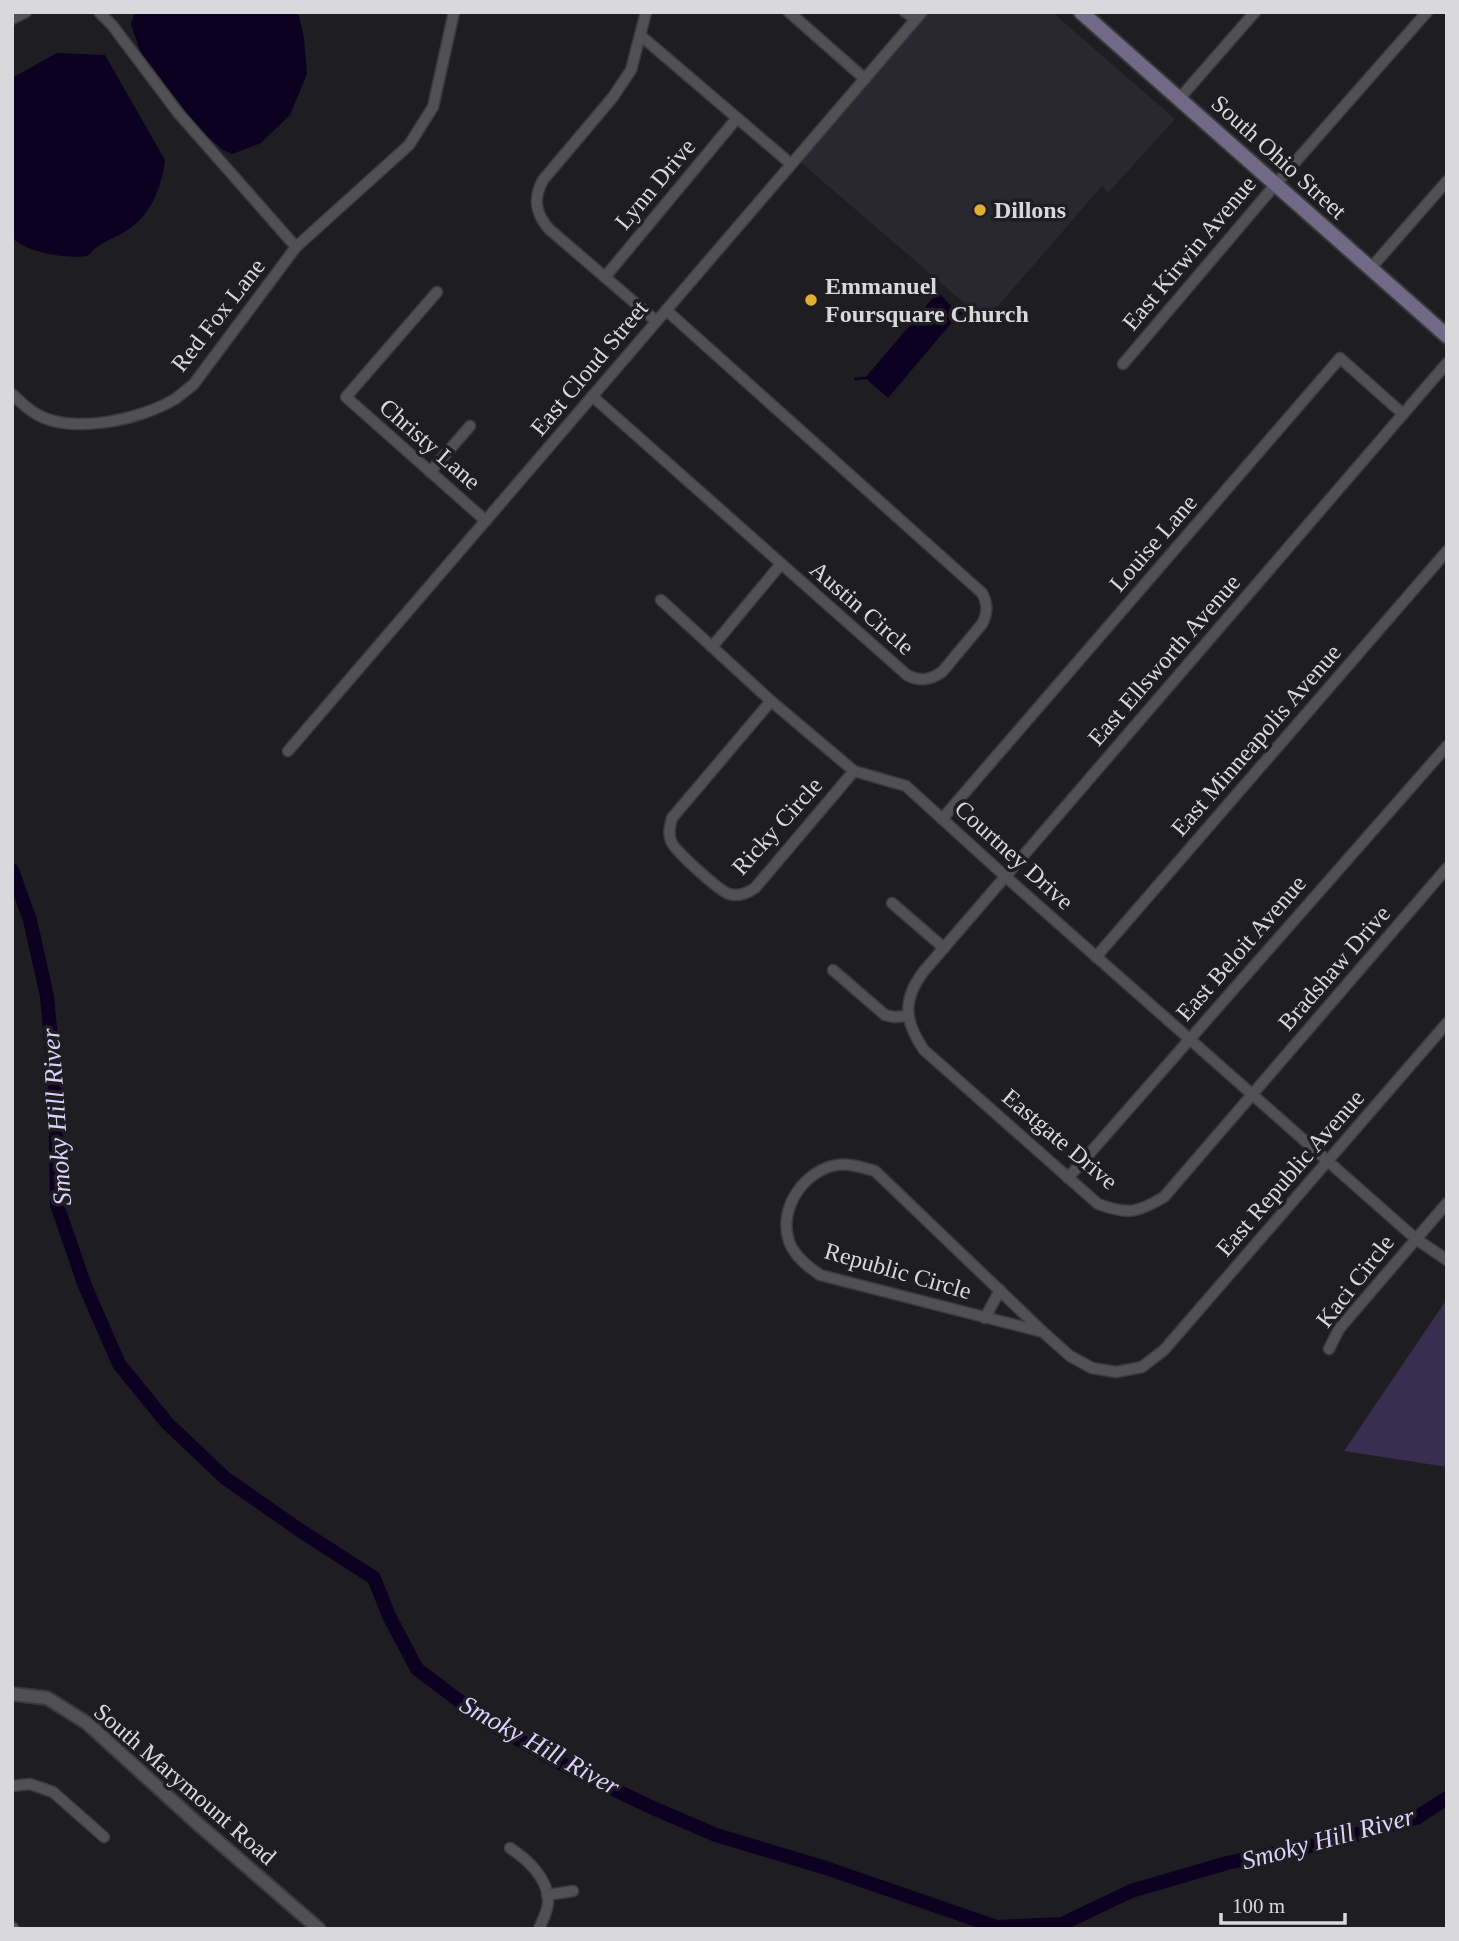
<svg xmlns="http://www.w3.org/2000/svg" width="1459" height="1941" viewBox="0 0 1459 1941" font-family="Georgia,serif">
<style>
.built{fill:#292730}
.green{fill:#382e50}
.water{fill:#0d0122}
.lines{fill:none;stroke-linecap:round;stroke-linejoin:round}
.stream{stroke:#0d0122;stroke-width:2.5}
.river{stroke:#0d0122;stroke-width:14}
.minor-casing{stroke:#3a3a3c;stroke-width:13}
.tertiary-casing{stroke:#3a3a3c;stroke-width:16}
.secondary-casing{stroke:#3a3a3c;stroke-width:18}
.minor{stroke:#515054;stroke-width:10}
.tertiary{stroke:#515054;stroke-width:12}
.secondary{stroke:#716a86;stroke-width:14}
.poi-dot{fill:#e1af34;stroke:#1e1d21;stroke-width:2.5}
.labels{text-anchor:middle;stroke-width:7;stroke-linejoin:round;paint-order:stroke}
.street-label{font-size:24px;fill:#d9d8db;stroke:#1e1d21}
.poi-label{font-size:24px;font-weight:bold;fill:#d9d8db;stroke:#1e1d21;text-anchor:start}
.water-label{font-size:26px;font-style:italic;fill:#dcd2fd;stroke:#1e1d21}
</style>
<rect width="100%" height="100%" fill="#1e1d21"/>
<polygon class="built" points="928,12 1052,12 1175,119 1108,193 1102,186 985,321 799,161"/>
<polygon class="green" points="1447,1299 1447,1467 1344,1451"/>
<g class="water">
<polygon points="135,12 298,12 304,38 307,74 290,115 261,143 232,154 223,150 200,130 141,54 131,24"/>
<path d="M57 53 105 55 165 160C161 191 149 219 121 234 109 240 96 245 88 256 67 259 28 253 12 238V78Z"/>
<polygon points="938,292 959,314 888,398 865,378"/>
</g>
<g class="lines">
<g class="stream">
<polyline points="934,279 938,292"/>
<polyline points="959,314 970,310"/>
<polyline points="855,379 865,378"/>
</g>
<polyline class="river" points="12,870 30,920 47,996 55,1085 57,1205 85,1286 119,1364 167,1423 225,1478 301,1531 374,1578 389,1616 417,1669 486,1721 569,1768 653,1808 716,1835 826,1868 997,1927 1062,1924 1131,1891 1227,1863 1326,1843 1416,1818 1447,1798"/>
<g class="minor-casing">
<g id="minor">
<polyline points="99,12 112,25 179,114 296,247"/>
<path d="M646 12 631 70 613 97 543 180C533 198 535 213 549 229L656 321"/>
<polyline points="789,12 865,79"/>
<polyline points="905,12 916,19"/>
<polyline points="12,19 26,12"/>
<polyline points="640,35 791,164"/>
<polyline points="1179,99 1255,12"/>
<polyline points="1370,269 1447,181"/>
<polyline points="605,277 737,118"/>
<polyline points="437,292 346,397 486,521"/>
<path d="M1447 363 924 971C902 1000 904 1021 924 1050L1098 1204C1128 1215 1137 1213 1164 1197L1447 868"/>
<polyline points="1123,364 1275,185 1427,12"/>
<path d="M12 394C19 400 25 407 33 412 69 436 140 420 175 399 181 395 187 389 193 385L296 247 409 145 433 107 454 12"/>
<path d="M592 396 907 675C920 682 930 680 942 672L982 624C988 613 988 604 982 593L666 310"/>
<polyline points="430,472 470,426"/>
<polyline points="661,600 771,701 854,771 906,786 1006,877 1416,1239 1447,1260"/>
<polyline points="712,647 781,564"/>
<path d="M771 701 672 818C670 826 668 833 671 841 674 850 718 890 729 894 739 897 747 893 755 888L854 771"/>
<polyline points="288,751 922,12"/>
<polyline points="942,819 1340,358 1403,414"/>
<polyline points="892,903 944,948"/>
<polyline points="1096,957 1447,551"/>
<polyline points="833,970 885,1015 894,1017 907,1016"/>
<polyline points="1068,1178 1447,746"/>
<polyline points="985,1318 1000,1290"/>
<path d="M1043 1332 820 1275C809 1267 799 1260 792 1248 775 1216 799 1175 832 1166 846 1162 861 1167 875 1171L1043 1332 1070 1356 1092 1368 1116 1372 1142 1367 1164 1350 1447 1023"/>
<polyline points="1329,1349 1339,1329 1447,1203"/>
<polyline points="12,1786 30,1784 53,1792 104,1837"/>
<path d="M510 1848C527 1859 549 1879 548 1902 548 1911 542 1921 539 1929"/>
<polyline points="547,1895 573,1891"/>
<polyline points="12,1927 14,1929"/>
</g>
</g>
<g class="tertiary-casing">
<polyline id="tertiary" points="12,1694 47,1698 87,1723 198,1824 319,1929"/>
</g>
<g class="secondary-casing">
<polyline id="secondary" points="1081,12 1447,336"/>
</g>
<use href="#minor" class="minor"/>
<use href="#tertiary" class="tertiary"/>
<use href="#secondary" class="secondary"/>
</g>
<g class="poi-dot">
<circle cx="980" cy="210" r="7"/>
<circle cx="811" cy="300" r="7"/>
</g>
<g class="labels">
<g class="street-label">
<text transform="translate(1279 157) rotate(42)" y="8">South Ohio Street</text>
<text transform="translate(655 184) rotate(-50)" y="8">Lynn Drive</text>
<text transform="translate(1189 253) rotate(-50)" y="8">East Kirwin Avenue</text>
<text transform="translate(218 315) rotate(-52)" y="8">Red Fox Lane</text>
<text transform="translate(589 368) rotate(-50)" y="8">East Cloud Street</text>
<text transform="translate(430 444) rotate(41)" y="8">Christy Lane</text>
<text transform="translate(1153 543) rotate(-49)" y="8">Louise Lane</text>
<text transform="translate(862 608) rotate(41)" y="8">Austin Circle</text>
<text transform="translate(1164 660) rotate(-49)" y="8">East Ellsworth Avenue</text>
<text transform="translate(1256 740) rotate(-49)" y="8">East Minneapolis Avenue</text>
<text transform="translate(777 826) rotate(-48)" y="8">Ricky Circle</text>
<text transform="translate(1014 855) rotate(42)" y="8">Courtney Drive</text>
<text transform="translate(1241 948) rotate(-49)" y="8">East Beloit Avenue</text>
<text transform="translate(1334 968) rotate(-49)" y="8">Bradshaw Drive</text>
<text transform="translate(1060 1139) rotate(40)" y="8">Eastgate Drive</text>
<text transform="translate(1290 1173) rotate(-49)" y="8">East Republic Avenue</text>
<text transform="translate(898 1271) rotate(16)" y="8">Republic Circle</text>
<text transform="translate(1355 1281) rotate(-52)" y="8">Kaci Circle</text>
<text transform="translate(185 1784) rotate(41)" y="8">South Marymount Road</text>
</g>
<g class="poi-label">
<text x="994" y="218">Dillons</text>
<text x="825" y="294">Emmanuel<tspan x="825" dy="28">Foursquare Church</tspan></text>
</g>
<g class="water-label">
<text transform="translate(56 1117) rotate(-94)" y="9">Smoky Hill River</text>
<text transform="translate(540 1745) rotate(29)" y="9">Smoky Hill River</text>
<text transform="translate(1328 1838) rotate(-15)" y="9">Smoky Hill River</text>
</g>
</g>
<rect width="1459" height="1941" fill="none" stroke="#d9d8db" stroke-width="28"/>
<path d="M1221 1913v10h124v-10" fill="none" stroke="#d9d8db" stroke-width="3.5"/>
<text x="1232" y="1913" font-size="21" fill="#d9d8db" stroke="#1e1d21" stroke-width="5" paint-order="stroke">100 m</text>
</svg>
